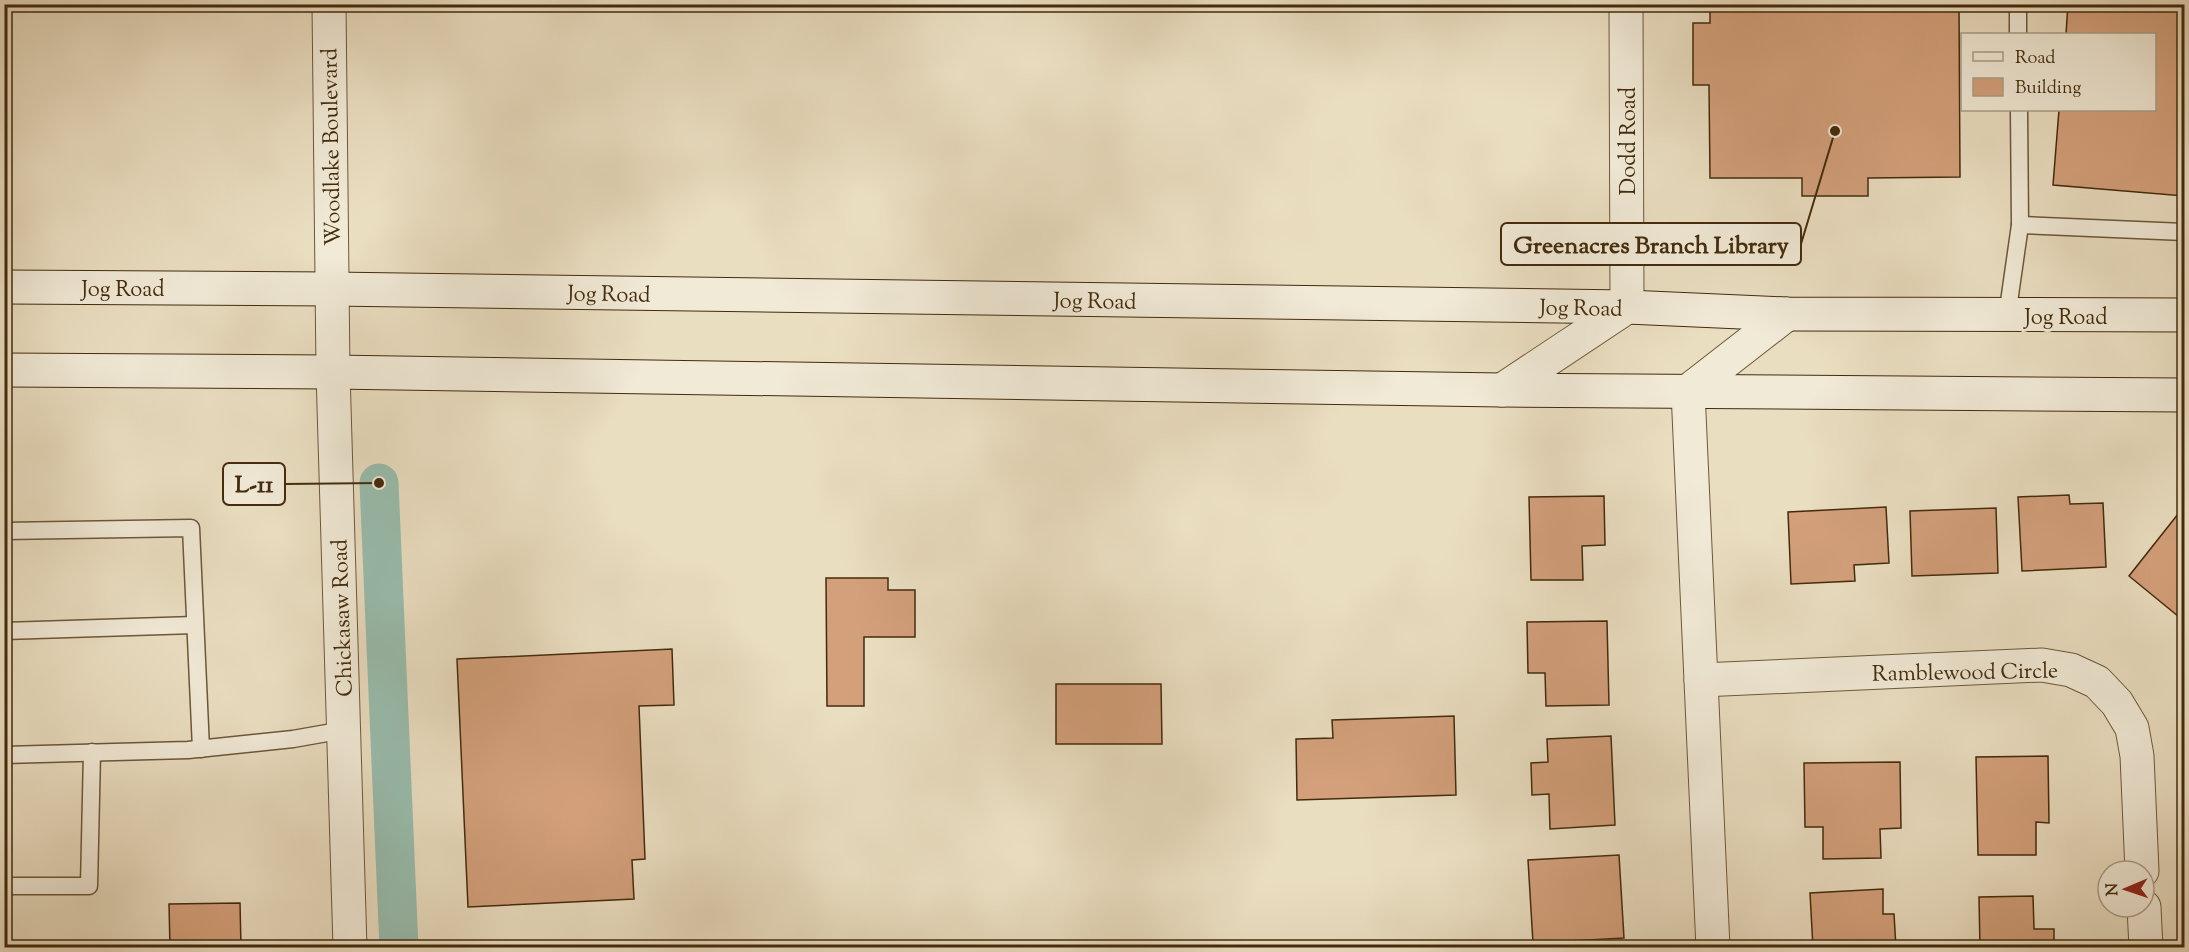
<svg xmlns="http://www.w3.org/2000/svg" width="2189" height="952" viewBox="0 0 2189 952" font-family="'Sorts Mill Goudy',serif">
<style>
.lines{fill:none;stroke-linecap:round;stroke-linejoin:round}
.canal{stroke:#98bdae;stroke-width:39}
.building{fill:#d3a07b;stroke:#432b0c;stroke-width:1.5}
.service-casing{stroke:#6d5839;stroke-width:19}
.minor-casing{stroke:#6d5839;stroke-width:35}
.secondary-casing{stroke:#432b0c;stroke-width:35}
.service{stroke:#f1ead7;stroke-width:16}
.minor{stroke:#f1ead7;stroke-width:33}
.secondary{stroke:#f1ead7;stroke-width:33}
.labels{text-anchor:middle;stroke-width:6;stroke-linejoin:round;paint-order:stroke}
.street-label{font-size:22px;fill:#432b0c;stroke:#f1ead7}
.leader{fill:none;stroke:#432b0c;stroke-width:2}
.callout-dot{fill:#432b0c;stroke:#f1ead7;stroke-width:2}
.callout{fill:#f1ead7;stroke:#432b0c;stroke-width:2}
.callout-label{font-size:24px;text-anchor:middle;font-weight:bold;fill:#432b0c}
</style>
<rect width="100%" height="100%" fill="#eadec1"/>
<filter id="stains"><feTurbulence type="fractalNoise" baseFrequency=".00333" numOctaves="4"/><feColorMatrix values="0 0 0 0 .2 0 0 0 0 .09 0 0 0 0 .02 0 0 0 .5 -.17"/></filter>
<radialGradient id="worn" r=".72"><stop offset=".6" stop-color="#630" stop-opacity="0"/><stop offset="1" stop-color="#630" stop-opacity=".3"/></radialGradient>
<g class="lines">
<polyline class="canal" points="379,483 399,948"/>
</g>
<g class="building">
<polygon points="1710,4 1959,4 1960,177 1868,178 1868,196 1802,196 1802,178 1710,178 1709,85 1693,85 1693,23 1710,23"/>
<polygon points="2068,4 2184,4 2184,196 2053,185 2059,110 2154,110 2154,34 2066,34"/>
<polygon points="2069,495 2070,504 2103,503 2106,567 2022,571 2018,497"/>
<polygon points="1604,496 1605,545 1582,546 1583,580 1531,580 1529,497"/>
<polygon points="1886,507 1889,563 1854,565 1855,581 1791,584 1788,512"/>
<polygon points="1996,508 1998,573 1912,576 1910,511"/>
<polygon points="2182,509 2184,512 2184,621 2129,576"/>
<polygon points="826,578 888,578 888,590 915,590 915,637 864,637 864,706 827,706"/>
<polygon points="1607,621 1609,705 1546,706 1545,673 1528,673 1527,622"/>
<polygon points="672,649 674,705 639,706 645,859 632,860 634,899 468,907 457,659"/>
<polygon points="1056,684 1161,684 1162,744 1056,744"/>
<polygon points="1454,716 1456,795 1297,800 1296,739 1333,738 1332,720"/>
<polygon points="1611,736 1615,825 1550,829 1549,794 1532,795 1531,763 1548,762 1547,739"/>
<polygon points="2048,756 2049,823 2036,822 2036,855 1978,855 1976,757"/>
<polygon points="1900,762 1901,828 1880,829 1881,858 1823,859 1823,827 1805,827 1804,763"/>
<polygon points="1619,855 1624,938 1533,943 1528,860"/>
<polygon points="1883,889 1883,914 1894,914 1896,948 1813,948 1810,893"/>
<polygon points="2033,896 2034,929 2054,929 2054,948 1980,948 1979,897"/>
<polygon points="240,903 241,948 170,948 169,904"/>
</g>
<g class="lines">
<g class="service-casing">
<g id="service">
<polyline points="2018,4 2018,34"/>
<polyline points="2020,225 2184,232"/>
<polyline points="2007,316 2020,225 2019,110"/>
<polyline points="4,531 191,528 201,749"/>
<polyline points="4,631 195,625"/>
<polyline points="4,755 188,750 293,739 344,730"/>
<polyline points="4,886 89,886 92,752"/>
</g>
</g>
<g class="minor-casing">
<g id="minor">
<polyline points="329,4 333,372 350,948"/>
<polyline points="1502,390 1627,307 1626,4"/>
<polyline points="1701,680 2042,665 2071,670 2097,682 2117,703 2132,728 2137,756 2142,871"/>
<polyline points="2144,907 2146,948"/>
<polyline points="1713,948 1688,391 1787,314"/>
</g>
</g>
<g class="secondary-casing">
<g id="secondary">
<polyline points="4,287 332,289 1627,307 1787,314 2184,315"/>
<polyline points="4,370 333,372 1502,390 2184,395"/>
</g>
</g>
<use href="#service" class="service"/>
<use href="#minor" class="minor"/>
<use href="#secondary" class="secondary"/>
</g>
<g class="labels">
<g class="street-label">
<text transform="translate(1627 141) rotate(-90)" y="8">Dodd Road</text>
<text transform="translate(330 147) rotate(-91)" y="8">Woodlake Boulevard</text>
<text x="123" y="296">Jog Road</text>
<text transform="translate(609 293) rotate(1)" y="8">Jog Road</text>
<text transform="translate(1095 300) rotate(1)" y="8">Jog Road</text>
<text transform="translate(1581 307) rotate(1)" y="8">Jog Road</text>
<text x="2066" y="324">Jog Road</text>
<text transform="translate(341 618) rotate(-92)" y="8">Chickasaw Road</text>
<text transform="translate(1965 671) rotate(-1)" y="8">Ramblewood Circle</text>
</g>
</g>
<path class="leader" d="M1835 131L1801 244M379 483L285 484"/>
<g class="callout-dot">
<circle cx="1835" cy="131" r="6"/>
<circle cx="379" cy="483" r="6"/>
</g>
<g class="callout">
<rect x="1501" y="223" width="300" height="42" rx="6"/>
<rect x="223" y="463" width="62" height="42" rx="6"/>
</g>
<g class="callout-label">
<text x="1651" y="253">Greenacres Branch Library</text>
<text x="254" y="492">L-11</text>
</g>
<rect width="2189" height="952" fill="none" stroke="#eadec1" stroke-width="24"/>
<rect x="6" y="6" width="2177" height="940" fill="none" stroke="#432b0c" stroke-width="3"/>
<rect x="12" y="12" width="2165" height="928" fill="none" stroke="#432b0c" stroke-width="1.5"/>
<rect x="1961" y="33" width="195" height="78" fill="#f1ead7" stroke="#ab9e86" stroke-width="1.5"/>
<rect x="1973" y="52" width="30" height="9" fill="#f1ead7" stroke="#ab9e86" stroke-width="1.5"/>
<text x="2015" y="63" font-size="18" fill="#432b0c">Road</text>
<rect x="1973" y="78" width="30" height="18" fill="#d3a07b" stroke="#ab9e86" stroke-width="1.5"/>
<text x="2015" y="93" font-size="18" fill="#432b0c">Building</text>
<g transform="translate(2126 889) rotate(268)"><circle r="28" fill="#f1ead7" stroke="#ab9e86" stroke-width="1.5"/>
<path d="M0-4.5L10 22L0 15L-10 22Z" fill="#8f2418"/>
<text y="-9" font-size="16" font-weight="bold" text-anchor="middle" fill="#432b0c">N</text>
</g>
<rect width="100%" height="100%" filter="url(#stains)"/>
<rect width="100%" height="100%" fill="url(#worn)"/>
</svg>
